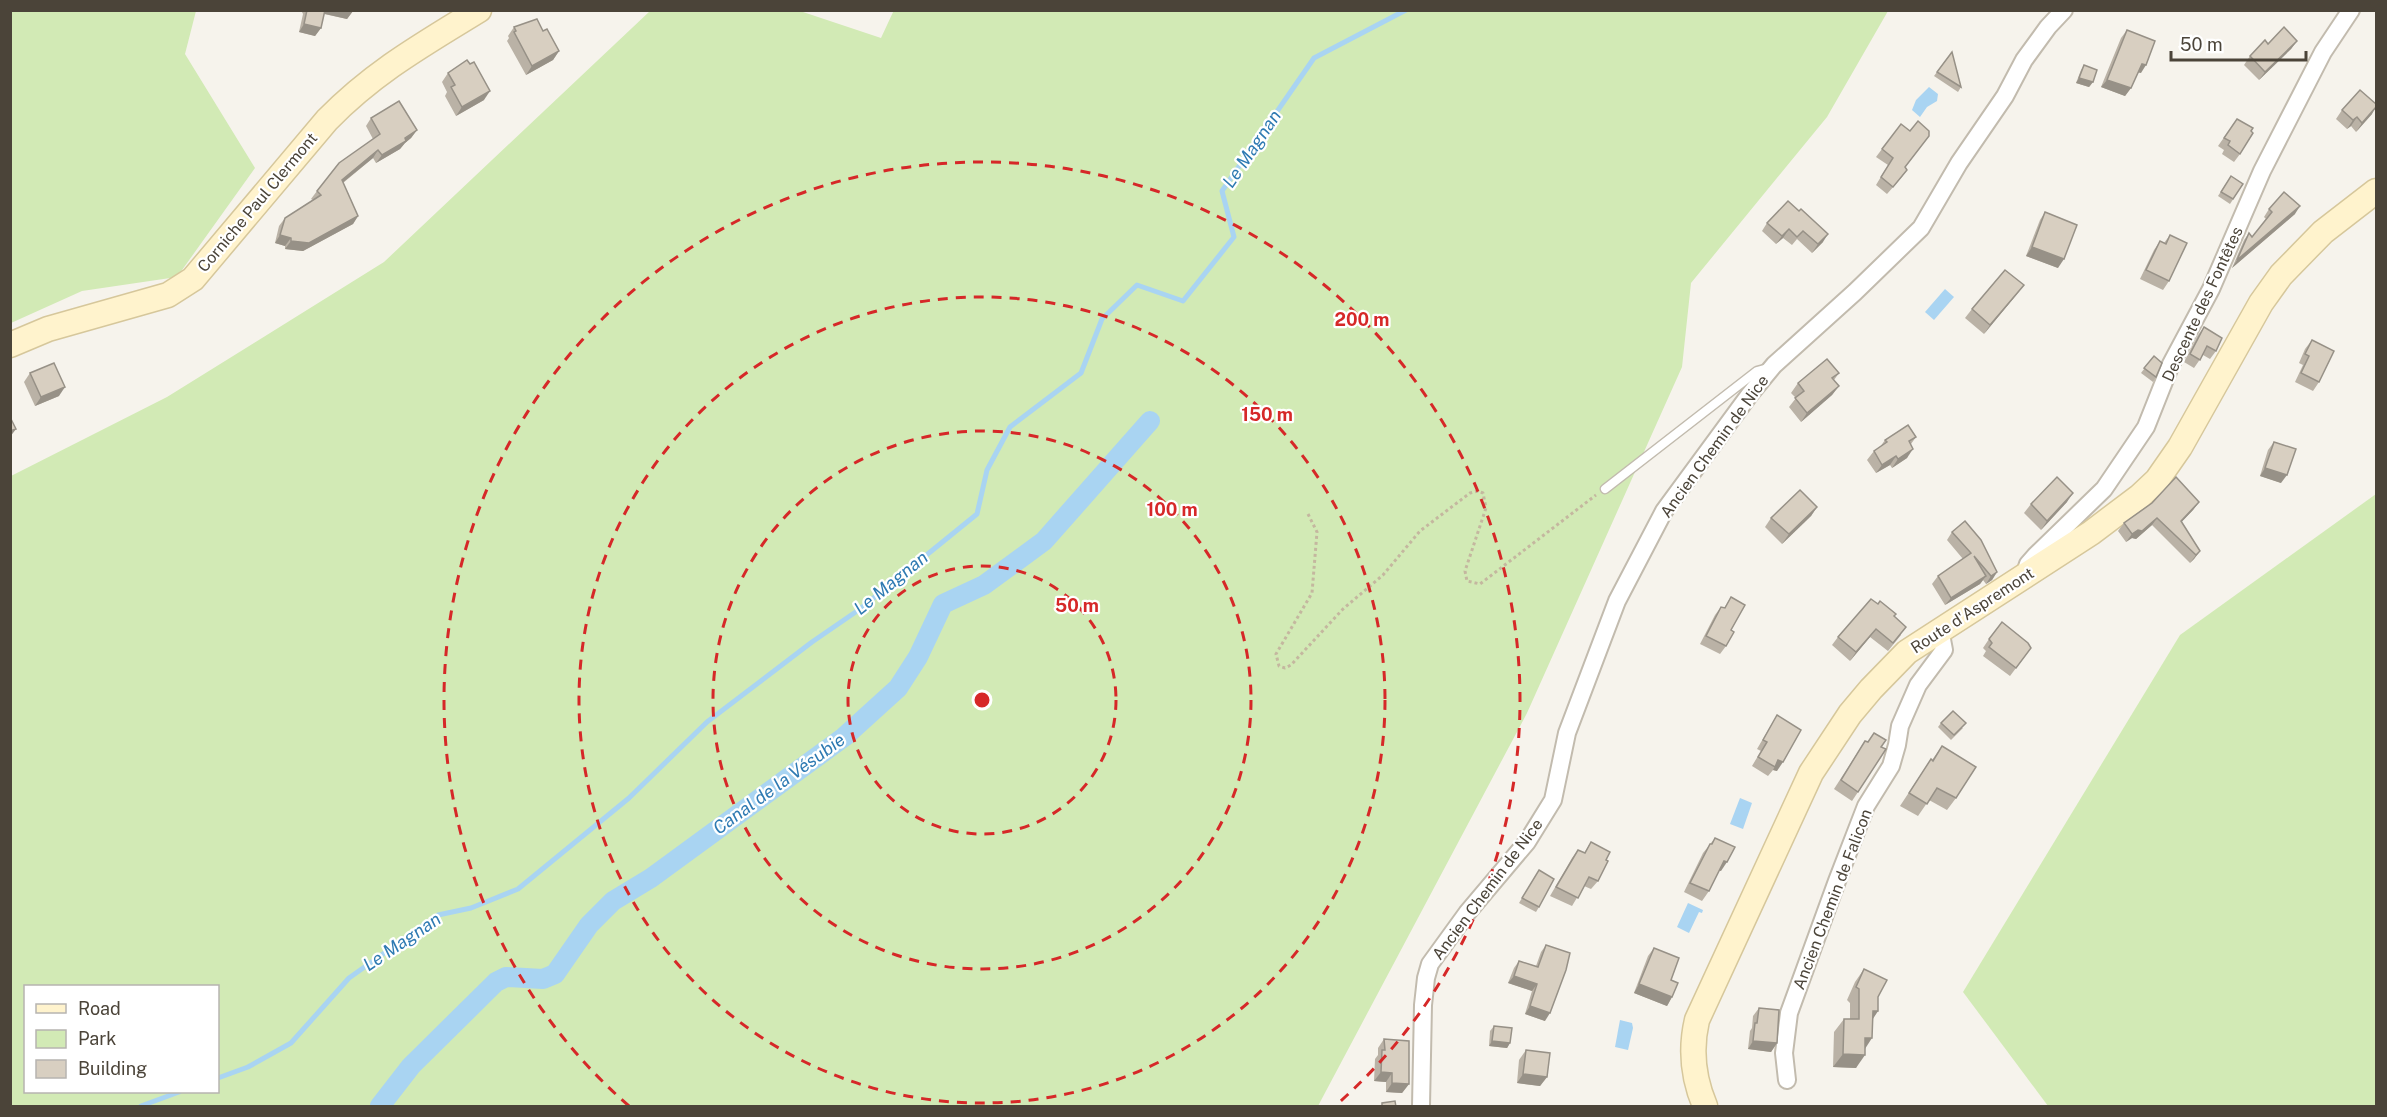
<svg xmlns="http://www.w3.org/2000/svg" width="2387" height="1117" viewBox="0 0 2387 1117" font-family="'Public Sans',sans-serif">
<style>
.green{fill:#d2eab5;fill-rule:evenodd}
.water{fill:#a9d4f2}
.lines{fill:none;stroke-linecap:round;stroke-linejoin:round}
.stream{stroke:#a9d4f2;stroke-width:5}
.canal{stroke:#a9d4f2;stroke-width:20}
.lane-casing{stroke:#c2bbae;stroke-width:11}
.street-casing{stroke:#c2bbae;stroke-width:20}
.secondary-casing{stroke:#d6c79b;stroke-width:27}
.path{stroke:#c4b79f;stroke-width:3;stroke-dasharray:3 3;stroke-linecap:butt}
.lane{stroke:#fff;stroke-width:8}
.street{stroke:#fff;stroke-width:16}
.secondary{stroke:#fff3cd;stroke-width:24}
.wall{fill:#bab2a6}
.shaded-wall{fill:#979187}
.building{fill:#d8cfc1;stroke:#979187;stroke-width:1.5}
.ring{fill:none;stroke:#d62828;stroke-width:3;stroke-dasharray:10 8}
.labels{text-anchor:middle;stroke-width:4.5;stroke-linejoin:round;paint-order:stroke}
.street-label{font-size:16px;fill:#4b4439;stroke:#fff}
.water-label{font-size:18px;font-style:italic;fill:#2e7ab2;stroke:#fff}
.centre{fill:#d62828;stroke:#fff;stroke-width:3}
.ring-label{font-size:18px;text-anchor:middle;font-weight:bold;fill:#d62828;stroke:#fff;stroke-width:4.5;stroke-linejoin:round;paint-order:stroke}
</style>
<rect width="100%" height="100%" fill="#f6f3ec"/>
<g class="green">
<path d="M894 10 1888 11 1827 117 1691 283 1682 367 1527 713 1318 1106H11V476L167 397 384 262 650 11H800L881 38ZM26 986H218V1092H26Z"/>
<polygon points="11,11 196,11 185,54 255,168 177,277 82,291 11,323"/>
<polygon points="2376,494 2376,1106 2048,1106 1963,992 2180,635"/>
</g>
<g class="water">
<polygon points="1929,87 1938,94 1937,101 1927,107 1920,117 1912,110 1916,100"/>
<polygon points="1945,289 1954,297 1934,320 1925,312"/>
<polygon points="1740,798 1752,803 1743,829 1730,824"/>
<polygon points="1688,903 1703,910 1702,913 1699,912 1689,933 1677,927"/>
<polygon points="1620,1020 1632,1023 1633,1028 1628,1050 1615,1047"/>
</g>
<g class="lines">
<g class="stream">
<polyline points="218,1078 248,1067 291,1043 349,978 438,915 471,908 518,889 629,798 707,722 812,642 860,609 977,514 987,470 1010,427 1081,373 1102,319 1137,285 1183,301 1234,237 1222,191 1314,58 1406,10"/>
<polyline points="141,1106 179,1092"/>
</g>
<polyline class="canal" points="380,1106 411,1066 496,982 506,977 543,979 555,974 589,925 613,901 651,878 844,737 898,688 918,657 943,604 984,585 1044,541 1150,421"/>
<g class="lane-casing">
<polyline id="lane" points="1605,489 1757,371 1768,368"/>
</g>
<g class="street-casing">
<g id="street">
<polyline points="2025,573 2028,564 2035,556 2104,489 2146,427 2171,364 2211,289 2262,171 2323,52 2351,10"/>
<polyline points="1787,1080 1784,1053 1789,1013 1837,881 1866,806 1891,766 1897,745 1900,726 1918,685 1944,650 1940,629"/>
<polyline points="1421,1106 1423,1005 1426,978 1430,964 1467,913 1527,842 1553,800 1567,733 1617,601 1664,511 1750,394 1774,365 1855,292 1921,228 1959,163 2005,96 2024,60 2048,27 2064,10"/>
</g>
</g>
<g class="secondary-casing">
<g id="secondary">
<path d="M10 345 48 329 168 295 193 279 327 120C374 72 422 45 479 10"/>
<path d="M1705 1106C1693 1078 1690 1050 1697 1020L1811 773 1850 714 1871 689 1907 652 2091 533 2140 496 2157 480 2180 447 2261 303 2281 275 2323 232 2376 191"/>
</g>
</g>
<polyline class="path" points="1308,514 1317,532 1312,593 1276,654 1279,666 1285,668 1291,665 1343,609 1383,575 1420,531 1470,493 1478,491 1483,493 1486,508 1465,571 1467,581 1480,584 1596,495"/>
<use href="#lane" class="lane"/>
<use href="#street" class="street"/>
<use href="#secondary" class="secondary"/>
</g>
<g class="wall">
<polygon points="301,10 353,11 347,19 324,14 321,28 315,36 299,32 303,14"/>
<polygon points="514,27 559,51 553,60 526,75 507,41 509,38 508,36"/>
<polygon points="2127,30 2141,73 2138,72 2131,88 2125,96 2101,87 2121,38"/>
<polygon points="2297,41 2291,49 2259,80 2244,65 2250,56 2268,44"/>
<polygon points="1952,52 1961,87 1958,92 1934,76"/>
<polygon points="2084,65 2093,82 2089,87 2076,83 2081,70"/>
<polygon points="448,73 484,100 456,116 445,96 447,92 442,82"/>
<polygon points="2342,110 2372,114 2356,132 2351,126 2347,129 2336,119"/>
<polygon points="371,118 417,130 411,138 405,143 400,149 376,163 373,158 343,183 358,216 353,224 303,251 285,249 285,246 275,243 279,226 285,218 313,200 311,199 317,191 373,139 366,126"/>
<polygon points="2237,119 2240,154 2234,162 2222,154 2224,150 2218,146"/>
<polygon points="1910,131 1929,136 1905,167 1907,170 1902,177 1887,194 1876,185 1888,165 1876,157 1882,149"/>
<polygon points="2231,176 2243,184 2230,204 2218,196"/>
<polygon points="1788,201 1823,242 1812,253 1797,239 1792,245 1783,238 1776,244 1762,231 1767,223"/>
<polygon points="2269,209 2295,214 2232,268 2244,240 2249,233 2252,237 2266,219 2264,217"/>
<polygon points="2045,212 2058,268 2026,256 2040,220"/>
<polygon points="2170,235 2169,281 2163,290 2140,279 2154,250 2160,241 2164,243"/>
<polygon points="2017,294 1984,334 1965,318 1972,309"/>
<polygon points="2204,327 2216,351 2210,359 2203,355 2194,368 2184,362 2198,335"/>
<polygon points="2312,340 2319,382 2313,391 2295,382 2303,365 2299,363 2305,349"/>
<polygon points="2154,356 2156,377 2153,382 2141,373"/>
<polygon points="30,373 59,396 35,406 24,382"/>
<polygon points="1839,373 1834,380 1839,386 1832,395 1801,422 1789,407 1796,398 1791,393 1798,383"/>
<polygon points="1916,437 1911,444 1907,458 1892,468 1890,465 1876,473 1867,460 1874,451 1880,447 1885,440"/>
<polygon points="2274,442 2281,483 2260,476 2268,450"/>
<polygon points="2067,502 2041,530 2024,513 2031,504"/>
<polygon points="2199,502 2193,510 2181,522 2200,551 2194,559 2190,563 2152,525 2136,539 2132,538 2126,542 2118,531 2124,523"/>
<polygon points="1817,507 1811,516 1782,544 1765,527 1771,518"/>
<polygon points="1952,532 1997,572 1992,580 1986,584 1983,580 1980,584 1945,605 1932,584 1938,576 1963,559 1947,540"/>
<polygon points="1731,597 1726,646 1720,654 1700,644 1715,615 1721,607 1724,608"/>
<polygon points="1894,616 1901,635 1888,651 1870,637 1850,661 1832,645 1838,637"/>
<polygon points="1989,639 2031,648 2010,676 1983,656 1986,651 1983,648"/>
<polygon points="1777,715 1777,771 1773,770 1768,776 1752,766 1761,751 1757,749"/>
<polygon points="1941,723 1963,728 1951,740 1938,727"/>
<polygon points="1865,741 1881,747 1858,792 1852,801 1834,789"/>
<polygon points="1942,746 1956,798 1947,810 1929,800 1918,816 1900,806 1931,759 1932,760"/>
<polygon points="1715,838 1721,871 1719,870 1709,891 1702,901 1684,892 1703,853"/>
<polygon points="1591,842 1606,860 1598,881 1591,889 1584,886 1572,906 1550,896 1572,858 1578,850 1584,853"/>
<polygon points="1539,870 1539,907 1536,912 1519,903"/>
<polygon points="1546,945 1545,1021 1525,1014 1532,991 1508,983 1514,968 1519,961 1536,966 1541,952"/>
<polygon points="1654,948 1671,980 1672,997 1667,1006 1634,993 1648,956"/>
<polygon points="1864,969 1878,997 1878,1011 1872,1019 1865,1048 1856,1068 1833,1067 1834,1032 1844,1019 1850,1019 1850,1003 1847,1000 1855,982"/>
<polygon points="1759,1008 1777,1043 1771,1052 1748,1049 1750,1031 1752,1028 1753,1016"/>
<polygon points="1494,1026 1510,1043 1507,1048 1489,1046 1490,1031"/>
<polygon points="1384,1039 1409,1084 1402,1093 1386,1092 1386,1082 1374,1081 1375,1059 1378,1055 1378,1048"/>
<polygon points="1526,1050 1547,1077 1540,1086 1517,1083 1519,1060"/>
</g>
<g class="shaded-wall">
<polygon points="323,10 353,11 347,19 321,13"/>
<polygon points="304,24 321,28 315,36 299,32"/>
<polygon points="2297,41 2291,49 2259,80 2265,72"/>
<polygon points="559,51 553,60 526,75 532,66"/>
<polygon points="2142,64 2146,65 2141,73 2137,72"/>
<polygon points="2079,78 2093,82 2089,87 2076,83"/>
<polygon points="2107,80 2131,88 2125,96 2101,87"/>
<polygon points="490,91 484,100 456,116 462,107"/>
<polygon points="2376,107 2372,114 2356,132 2362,123"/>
<polygon points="2357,117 2351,126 2347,129 2353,120"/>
<polygon points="417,130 411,138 405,143 400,149 376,163 382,155"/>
<polygon points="378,150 373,158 336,188 342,180"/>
<polygon points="2300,206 2295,214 2232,268 2237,260"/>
<polygon points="358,216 353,224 303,251 285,249 291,241"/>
<polygon points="1789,229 1783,238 1776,244 1782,236"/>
<polygon points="1828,234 1823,242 1812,253 1818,244"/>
<polygon points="280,235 291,238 285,246 275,243"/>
<polygon points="2032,247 2064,259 2058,268 2026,256"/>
<polygon points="2024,285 2017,294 1984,334 1990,325"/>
<polygon points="1839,386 1832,395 1801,422 1807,413"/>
<polygon points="65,387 59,396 35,406 41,397"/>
<polygon points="16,429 10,437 10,431"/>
<polygon points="1913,449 1907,458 1892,468 1898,459"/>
<polygon points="1896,456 1890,465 1876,473 1882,465"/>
<polygon points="2265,468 2287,475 2281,483 2260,476"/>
<polygon points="2073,493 2067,502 2041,530 2047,521"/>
<polygon points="2199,502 2193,510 2175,529 2181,521"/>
<polygon points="1817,507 1811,516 1782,544 1789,534"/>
<polygon points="2157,518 2152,525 2136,539 2132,538 2126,542 2132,534"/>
<polygon points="2200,551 2194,559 2190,563 2196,555"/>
<polygon points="1997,572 1992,580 1986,584 1991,576"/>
<polygon points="1986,576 1980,584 1945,605 1951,598"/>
<polygon points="1876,629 1870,637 1850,661 1856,652"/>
<polygon points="1778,760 1783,762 1777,771 1773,770"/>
<polygon points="1724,861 1727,862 1721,871 1717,870"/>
<polygon points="1514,976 1537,984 1532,991 1508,983"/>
<polygon points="1639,984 1672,997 1667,1006 1634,993"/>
<polygon points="1530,1006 1550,1013 1545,1021 1525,1014"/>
<polygon points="1873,1011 1878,1011 1869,1025"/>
<polygon points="1865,1038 1872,1038 1863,1052"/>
<polygon points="1492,1041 1510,1043 1507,1048 1489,1046"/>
<polygon points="1753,1041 1777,1043 1771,1052 1748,1049"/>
<polygon points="1843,1054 1865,1055 1856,1068 1833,1067"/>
<polygon points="1381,1072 1392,1073 1386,1082 1374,1081"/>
<polygon points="1523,1074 1547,1077 1540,1086 1517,1083"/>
<polygon points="1392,1083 1409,1084 1402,1093 1386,1092"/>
</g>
<g class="building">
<polygon points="307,10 325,10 321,28 304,24"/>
<polygon points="537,19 543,31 547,29 559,51 532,66 514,32 516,31 514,27"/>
<polygon points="2284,27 2297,41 2265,72 2250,56 2265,40 2268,44"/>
<polygon points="2127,30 2155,41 2146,65 2142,64 2131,88 2107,80"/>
<polygon points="1952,52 1961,87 1937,72"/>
<polygon points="467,60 470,64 474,62 490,91 462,107 451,87 455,85 448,73"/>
<polygon points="2084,65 2097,70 2093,82 2079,78"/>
<polygon points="2360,90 2376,104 2376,107 2362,123 2357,117 2353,120 2342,110"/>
<polygon points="399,101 417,130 405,138 406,141 382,155 378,150 342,180 358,216 309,243 291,241 291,238 280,235 285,218 321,195 317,191 339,163 380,134 371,118"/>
<polygon points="2237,119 2253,128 2251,131 2253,133 2240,154 2228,145 2230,141 2224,138"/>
<polygon points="1918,121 1929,131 1929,136 1905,167 1907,170 1893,187 1881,177 1893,158 1882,149 1901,124 1910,131"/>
<polygon points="2231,176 2243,184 2233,199 2221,192"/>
<polygon points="2284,192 2300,206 2237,260 2249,233 2252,237 2272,212 2269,209"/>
<polygon points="1788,201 1799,211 1801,209 1828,234 1818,244 1803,231 1797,237 1789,229 1782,236 1767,223"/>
<polygon points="2045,212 2077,225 2064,259 2032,247"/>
<polygon points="2170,235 2187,243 2169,281 2146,270 2160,241 2166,244"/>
<polygon points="2005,270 2024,285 1990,325 1972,309"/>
<polygon points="2204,327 2222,338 2216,351 2207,346 2200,360 2190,354"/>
<polygon points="2312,340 2334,351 2319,382 2301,373 2309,356 2305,354"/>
<polygon points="2154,356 2162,363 2156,377 2144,368"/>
<polygon points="1827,359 1839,373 1832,378 1839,386 1807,413 1795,398 1804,391 1798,383"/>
<polygon points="54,363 65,387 41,397 30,373"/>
<polygon points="10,417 16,429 10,431"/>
<polygon points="1908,425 1916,437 1909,441 1913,449 1898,459 1896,456 1882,465 1874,451 1887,442 1885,440"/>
<polygon points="2274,442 2296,449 2287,475 2265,468"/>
<polygon points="2057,477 2073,493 2047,521 2031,504"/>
<polygon points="2176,477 2199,502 2181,521 2200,551 2196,555 2157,518 2142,531 2138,530 2132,534 2124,523 2152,503"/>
<polygon points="1800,490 1817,507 1789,534 1771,518"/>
<polygon points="1965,521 1981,540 1997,572 1991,576 1974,556 1986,576 1951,598 1938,576 1971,553 1952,532"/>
<polygon points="1731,597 1745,605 1731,630 1734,632 1726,646 1706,636 1721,607 1725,608"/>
<polygon points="1871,599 1878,604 1880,601 1896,614 1894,616 1906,627 1893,643 1876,629 1856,652 1838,637"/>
<polygon points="2002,622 2028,643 2031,648 2016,668 1989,647 1992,643 1989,639"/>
<polygon points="1953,711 1966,723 1954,735 1941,723"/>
<polygon points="1777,715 1801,730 1783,762 1778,760 1775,767 1758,757 1767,742 1763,740"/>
<polygon points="1874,733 1886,740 1881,747 1886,749 1858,792 1841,780 1865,741 1868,742"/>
<polygon points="1942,746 1976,767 1956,798 1937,788 1927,804 1909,793 1931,759 1933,761"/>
<polygon points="1715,838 1735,847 1727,862 1724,861 1709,891 1690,883 1710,844 1712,844"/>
<polygon points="1591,842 1610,852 1606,860 1608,861 1598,881 1589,877 1578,898 1556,887 1578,850 1585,853"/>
<polygon points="1539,870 1554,879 1539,907 1522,898"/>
<polygon points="1546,945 1570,953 1566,970 1550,1013 1530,1006 1537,984 1514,976 1519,961 1538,967"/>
<polygon points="1654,948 1679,958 1671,980 1678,983 1672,997 1639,984"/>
<polygon points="1864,969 1887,980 1878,997 1878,1011 1873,1011 1872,1038 1865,1038 1865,1055 1843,1054 1844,1019 1859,1019 1859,989 1856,987"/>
<polygon points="1759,1008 1779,1010 1777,1043 1753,1041 1755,1023 1757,1023"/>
<polygon points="1494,1026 1512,1028 1510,1043 1492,1041"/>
<polygon points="1384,1039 1409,1041 1409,1084 1392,1083 1392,1073 1381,1072 1382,1050 1385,1050"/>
<polygon points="1526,1050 1550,1053 1547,1077 1523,1074"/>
<polygon points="1395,1101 1396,1107 1382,1107 1382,1103"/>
</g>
<g class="ring">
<circle cx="982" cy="700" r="134"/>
<circle cx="982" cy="700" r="269"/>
<circle cx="982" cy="700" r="403"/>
<path d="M629 1106A538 538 0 1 1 1335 1106"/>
</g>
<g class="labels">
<g class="street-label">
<text transform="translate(257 202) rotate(-50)" y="6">Corniche Paul Clermont</text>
<text transform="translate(2202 304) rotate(-65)" y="6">Descente des Fontêtes</text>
<text transform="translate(1714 446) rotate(-54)" y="6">Ancien Chemin de Nice</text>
<text transform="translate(1972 610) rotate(-33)" y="6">Route d'Aspremont</text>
<text transform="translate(1487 889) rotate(-53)" y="6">Ancien Chemin de Nice</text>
<text transform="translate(1832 899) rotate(-69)" y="6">Ancien Chemin de Falicon</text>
</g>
<g class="water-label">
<text transform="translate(1252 149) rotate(-56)" y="6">Le Magnan</text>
<text transform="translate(891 583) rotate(-39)" y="6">Le Magnan</text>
<text transform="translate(779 784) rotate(-36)" y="6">Canal de la Vésubie</text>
<text transform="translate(402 942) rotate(-34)" y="6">Le Magnan</text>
</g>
</g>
<circle cx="982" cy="700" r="9" class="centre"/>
<g class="ring-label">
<text x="1362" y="326">200 m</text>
<text x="1267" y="421">150 m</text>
<text x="1172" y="516">100 m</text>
<text x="1077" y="612">50 m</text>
</g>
<rect width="2387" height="1117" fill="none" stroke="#4b4439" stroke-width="24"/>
<rect x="24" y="985" width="195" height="108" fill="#ffffff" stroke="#b7b4b0" stroke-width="1.5"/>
<rect x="36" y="1004" width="30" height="9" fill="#fff3cd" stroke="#b7b4b0" stroke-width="1.5"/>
<text x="78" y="1015" font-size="18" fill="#4b4439">Road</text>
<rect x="36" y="1030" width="30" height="18" fill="#d2eab5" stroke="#b7b4b0" stroke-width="1.5"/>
<text x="78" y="1045" font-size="18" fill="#4b4439">Park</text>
<rect x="36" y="1060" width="30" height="18" fill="#d8cfc1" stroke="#b7b4b0" stroke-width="1.5"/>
<text x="78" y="1075" font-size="18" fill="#4b4439">Building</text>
<path d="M2171 51v9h135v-9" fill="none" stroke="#4b4439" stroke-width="3"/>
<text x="2180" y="51" font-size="18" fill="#4b4439" stroke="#ffffff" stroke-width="4.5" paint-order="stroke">50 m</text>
</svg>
